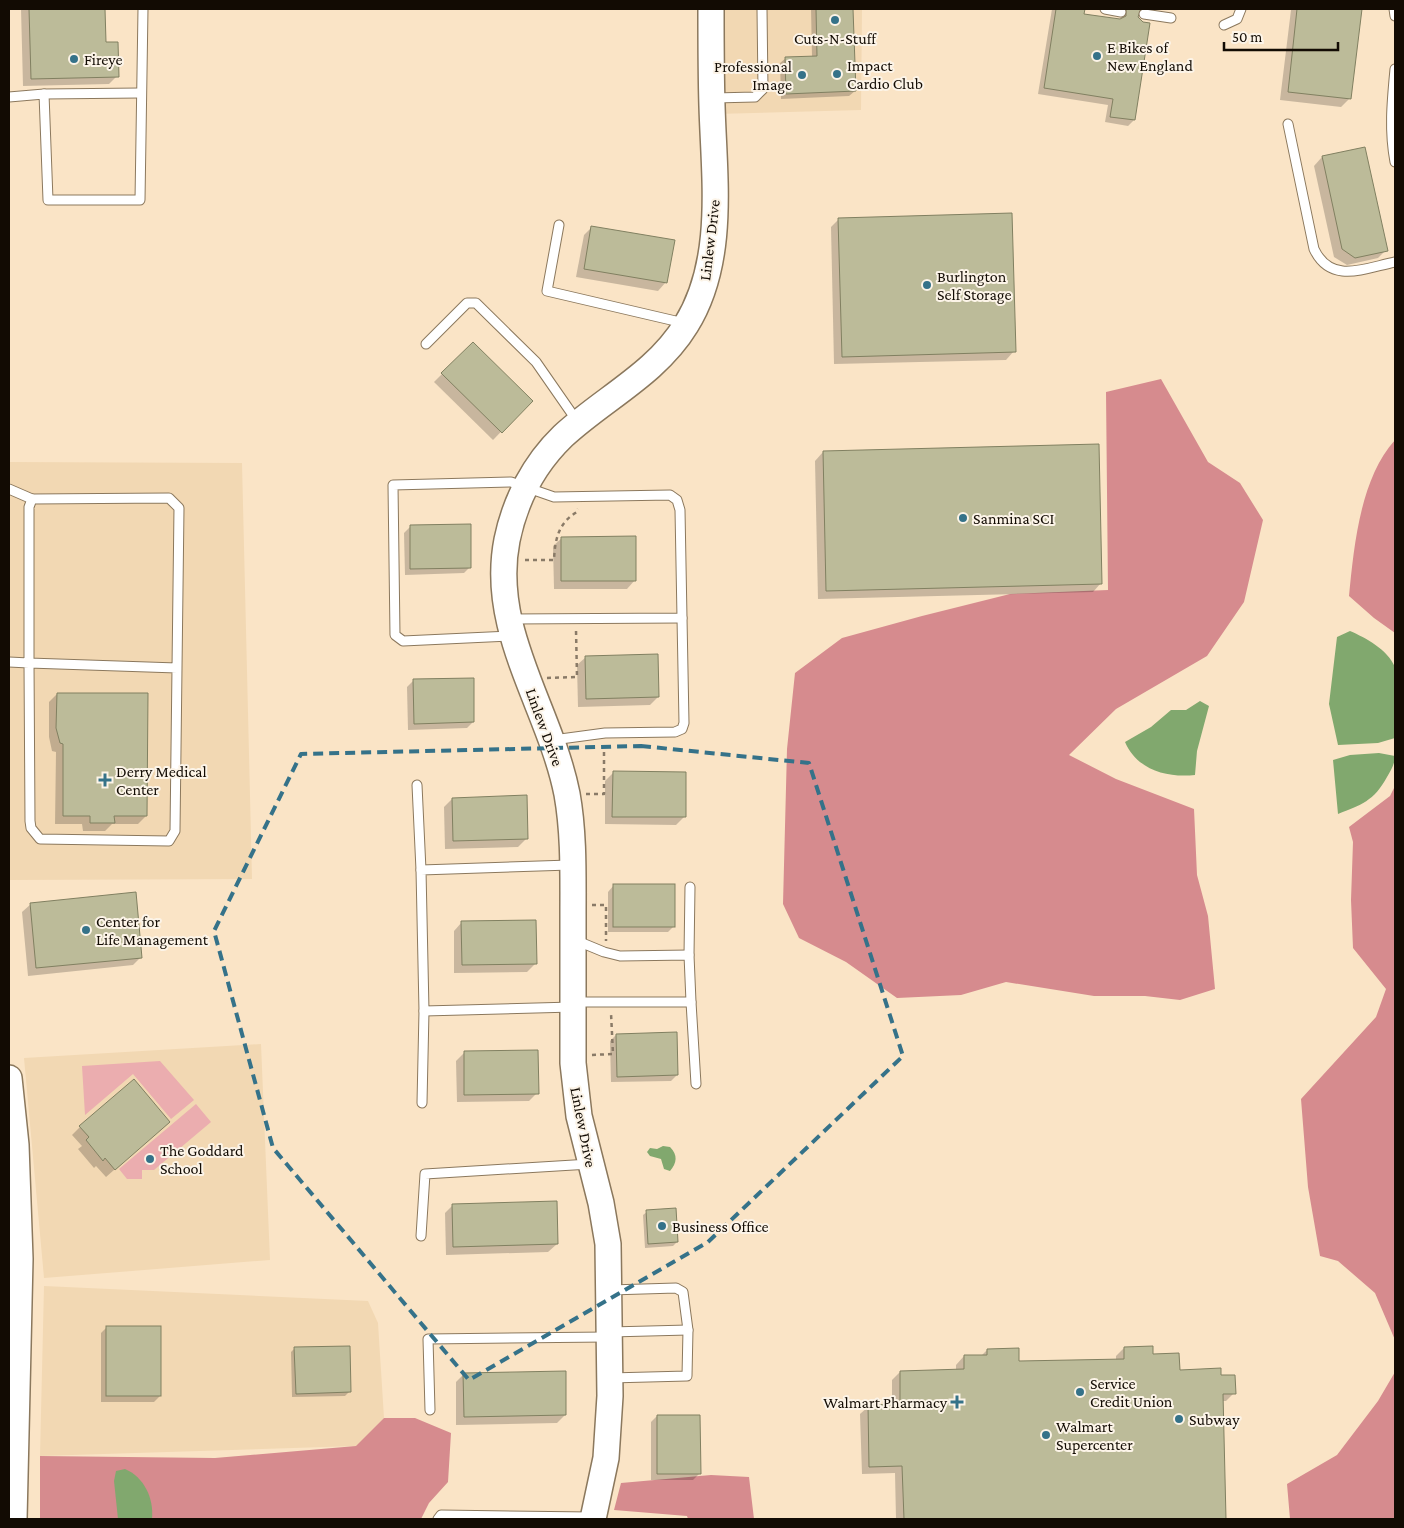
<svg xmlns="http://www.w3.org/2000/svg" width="1404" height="1528" viewBox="0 0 1404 1528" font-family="'Crimson Pro',serif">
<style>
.built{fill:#f2d8b3}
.green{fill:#ebadaf}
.forest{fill:#d68b8e}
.water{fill:#81a86e}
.shadow{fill:#0003}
.building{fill:#bcbb99;stroke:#818061}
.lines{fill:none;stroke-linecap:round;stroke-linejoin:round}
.lane-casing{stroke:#8b785d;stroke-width:11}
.secondary-casing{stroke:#8b785d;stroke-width:28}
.path{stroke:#897a67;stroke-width:2.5;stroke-dasharray:4 4;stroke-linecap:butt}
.lane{stroke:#fff;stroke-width:9}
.secondary{stroke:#fff;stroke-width:25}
.marked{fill:none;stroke:#357289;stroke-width:4;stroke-dasharray:10 6;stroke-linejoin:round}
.poi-dot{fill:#357289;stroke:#fcf4e8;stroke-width:2}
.labels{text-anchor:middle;stroke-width:4;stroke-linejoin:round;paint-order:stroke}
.poi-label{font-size:16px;fill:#120b03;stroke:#fcf4e8;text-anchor:start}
.street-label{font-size:16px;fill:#120b03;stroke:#fcf4e8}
</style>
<rect width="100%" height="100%" fill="#fae4c6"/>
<g class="built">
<polygon points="715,9 862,9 861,110 715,114"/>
<polygon points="9,462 242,463 252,879 9,880"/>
<polygon points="261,1044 270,1260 44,1278 24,1058"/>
<polygon points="44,1286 368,1301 378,1323 384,1418 357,1446 40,1456"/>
</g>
<g class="green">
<polygon points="160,1061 194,1100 171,1119 133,1074 85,1115 82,1066"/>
<polygon points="196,1104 211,1122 154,1170 142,1170 142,1179 127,1179 119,1169"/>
</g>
<g class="forest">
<polygon points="1161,379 1208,462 1240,483 1263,520 1244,602 1207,656 1116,709 1069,755 1116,779 1194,809 1197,875 1208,916 1215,989 1180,1000 1145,996 1094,996 1006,982 961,995 897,998 846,962 799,938 783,904 787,749 795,673 842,638 922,616 1010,594 1108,590 1106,392"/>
<path d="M1395 440V633L1374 618 1349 596C1354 546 1360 479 1395 440Z"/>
<polygon points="1395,786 1395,1340 1375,1293 1338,1261 1320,1256 1308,1187 1301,1099 1376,1017 1386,989 1353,948 1351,900 1353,842 1349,827 1390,796"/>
<polygon points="1395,1372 1395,1519 1290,1519 1287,1484 1337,1455 1378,1401"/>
<polygon points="384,1418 415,1418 451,1433 448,1482 429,1503 421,1519 40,1519 40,1456 215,1458 356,1446"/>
<polygon points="711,1475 749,1477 754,1519 688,1519 687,1516 614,1510 621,1483"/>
</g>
<g class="water">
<path d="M1350 631C1366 638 1387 649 1395 667 1399 678 1395 724 1395 738L1378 743 1338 745 1329 704 1337 637Z"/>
<path d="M1200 701 1209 706 1197 751 1195 775C1167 778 1137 770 1125 742L1151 727 1171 710H1186Z"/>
<path d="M1379 753 1395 756C1395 764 1391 770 1387 777 1374 801 1361 805 1338 814L1333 760 1350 755Z"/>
<path d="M663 1146 670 1147C678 1155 677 1163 670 1171L664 1169 661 1159 650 1156 647 1152 650 1148 657 1149Z"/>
<path d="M125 1469C144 1477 154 1498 152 1519H118L114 1481 116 1471Z"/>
</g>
<g class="shadow">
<polygon points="21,9 104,9 104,44 117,76 109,84 23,86"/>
<polygon points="811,9 852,9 855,91 849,96 781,99 780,63 786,58 812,57"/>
<polygon points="1052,9 1083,9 1082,15 1120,21 1122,19 1116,12 1120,9 1140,9 1137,12 1134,120 1128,126 1105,122 1108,105 1038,94"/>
<polygon points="1277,9 1360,9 1350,98 1341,107 1280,100 1291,10"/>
<polygon points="1364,148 1386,250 1378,258 1347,265 1334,257 1314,166 1322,157"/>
<polygon points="839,219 1014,351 1006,360 834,364 831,227"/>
<polygon points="592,227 666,282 658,291 576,277 584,235"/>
<polygon points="473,343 531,401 493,440 434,382"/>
<polygon points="823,452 1101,583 1093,592 818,599 815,461"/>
<polygon points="410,527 470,567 464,573 405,575 404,533"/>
<polygon points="562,538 635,580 627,589 554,589 553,546"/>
<polygon points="586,657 658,697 650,705 578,707 577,665"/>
<polygon points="413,681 473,722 467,728 408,730 407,687"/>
<polygon points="57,694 146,816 138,824 112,824 105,831 83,831 82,824 55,824 56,752 52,751 49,737 49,702"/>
<polygon points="613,773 685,816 676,825 605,824 605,781"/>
<polygon points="452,799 527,838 518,847 445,849 444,807"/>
<polygon points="614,885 674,926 668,932 608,932 608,892"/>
<polygon points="31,904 141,957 133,965 28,976 22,912"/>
<polygon points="462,922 536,963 527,972 454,973 454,931"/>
<polygon points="616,1035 677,1075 671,1081 611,1082 610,1041"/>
<polygon points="464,1053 537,1093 529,1101 457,1102 456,1061"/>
<polygon points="169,1122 106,1177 96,1166 94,1168 78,1149 82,1146 72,1135 80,1127"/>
<polygon points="453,1205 557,1244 548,1252 446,1255 445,1213"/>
<polygon points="647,1212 677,1242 673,1246 645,1248 643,1215"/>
<polygon points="107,1327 160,1396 154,1402 101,1402 101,1333"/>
<polygon points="295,1348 349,1392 345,1396 292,1397 291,1352"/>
<polygon points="1124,1348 1152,1355 1179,1371 1220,1377 1234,1393 1226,1401 1222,1401 1224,1519 896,1519 895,1473 862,1474 860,1414 869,1406 892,1405 892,1380 900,1372 956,1370 956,1365 964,1356 981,1356 987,1350 1018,1363 1116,1360 1116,1356"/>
<polygon points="464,1374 565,1415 557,1423 456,1425 456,1382"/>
<polygon points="657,1416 699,1474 693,1480 651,1480 651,1422"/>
</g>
<g class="building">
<polygon points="29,9 105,9 106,42 118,42 119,77 31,79"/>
<polygon points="816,9 853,9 856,91 786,94 785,57 817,56"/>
<polygon points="1056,9 1085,9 1084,14 1120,19 1126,16 1126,9 1141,9 1138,17 1143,22 1150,23 1135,120 1110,117 1113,99 1044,88"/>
<polygon points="1297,9 1362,9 1351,99 1288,92"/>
<polygon points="1365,147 1388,251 1355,258 1342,249 1322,156"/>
<polygon points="1012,213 1016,352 842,357 838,218"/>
<polygon points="591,226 675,240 667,283 584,269"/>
<polygon points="473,342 533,401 502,433 441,373"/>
<polygon points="1099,444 1102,584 826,591 823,451"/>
<polygon points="471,524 471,568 410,569 410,525"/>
<polygon points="636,536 636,581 561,581 561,537"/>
<polygon points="658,654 659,697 586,699 585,656"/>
<polygon points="474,678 474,722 414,724 413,679"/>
<polygon points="57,693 148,693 147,816 114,816 115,823 90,823 90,816 63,816 63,744 60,743 56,728"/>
<polygon points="613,771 686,772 686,817 612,817"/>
<polygon points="527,795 528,839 453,841 452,798"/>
<rect x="613" y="884" width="62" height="43"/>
<polygon points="136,892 142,958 36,968 30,903"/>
<polygon points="536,920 537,964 462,965 461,921"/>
<polygon points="677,1032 678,1075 617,1077 616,1034"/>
<polygon points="538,1050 539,1094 464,1095 464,1051"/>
<polygon points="134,1079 170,1122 115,1170 105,1158 103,1161 86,1140 89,1137 79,1126"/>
<polygon points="557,1201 558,1244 453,1247 452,1204"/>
<polygon points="676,1208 678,1242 648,1244 646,1210"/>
<rect x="106" y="1326" width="55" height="70"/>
<polygon points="350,1346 351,1392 296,1394 294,1347"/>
<polygon points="1153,1346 1153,1354 1179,1353 1180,1370 1221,1368 1221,1375 1235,1375 1236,1394 1223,1394 1226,1519 904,1519 902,1466 869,1467 868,1405 900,1404 900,1371 964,1369 964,1355 987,1355 987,1349 1019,1348 1019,1361 1124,1359 1124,1347"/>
<polygon points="566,1371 566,1415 464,1417 463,1373"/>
<polygon points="657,1415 700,1415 701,1474 657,1474"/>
</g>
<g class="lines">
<g class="lane-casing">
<g id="lane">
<polyline points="1105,9 1121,12"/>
<polyline points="1394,9 1395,16"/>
<polyline points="1144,14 1171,18"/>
<polyline points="1224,25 1237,19 1241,9"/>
<path d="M1395 69C1392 101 1389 130 1395 162"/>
<polyline points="44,94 140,93"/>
<polyline points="9,97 44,94 48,200 140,200 143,9"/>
<polyline points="714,98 755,97 763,89 762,9"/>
<path d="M1288 124 1314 249C1331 285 1365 268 1395 262"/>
<polyline points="559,225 547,291 684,323"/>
<polyline points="426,344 467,303 476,303 536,362 577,421"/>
<polyline points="9,489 32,499"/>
<polyline points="511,619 682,618 680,510 677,500 670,495 554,497 511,482 393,485 395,635 403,641 512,636"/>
<polyline points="9,662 29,663 29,507 32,499 169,498 179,508 177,668 29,663 30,821 31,828 40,839 169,841 175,831 177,668"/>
<polyline points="553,740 605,733 675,732 682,729 684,723 682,618"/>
<polyline points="417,785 421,870"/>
<polyline points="570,865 421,870 424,1011 573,1007"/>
<polyline points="689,955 690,887"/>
<polyline points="575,1002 691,1002 689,955 620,956 604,952 575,940"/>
<polyline points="691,1002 696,1084"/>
<polyline points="422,1103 424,1011"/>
<polyline points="421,1236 425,1174 590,1164"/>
<polyline points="610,1290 676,1288 683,1292 688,1330 687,1376 610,1378"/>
<polyline points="610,1332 688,1330"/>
<polyline points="430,1410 428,1339 607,1337"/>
<polyline points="438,1519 441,1515 591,1517"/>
</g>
</g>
<g class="secondary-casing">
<g id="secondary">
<polyline points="9,1078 16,1145 20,1259 14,1519"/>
<path d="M593 1519 606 1458 610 1396 608 1244 601 1203 579 1116 573 1063C573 1013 573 964 573 914 573 874 574 833 567 794 550 708 489 631 507 540 515 501 534 464 563 436 604 398 656 374 686 325 726 261 714 178 712 106 711 74 711 41 711 9"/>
</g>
</g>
<g class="path">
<path d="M525 560H554C555 540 558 523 577 512L578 509"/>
<polyline points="547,678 577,677 576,630"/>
<polyline points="586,794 604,794 604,745"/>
<polyline points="592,905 606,905 606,941"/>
<polyline points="592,1055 613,1054 611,1013"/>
</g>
<use href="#lane" class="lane"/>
<use href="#secondary" class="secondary"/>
</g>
<path class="marked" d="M641 746 809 763 903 1056 708 1242 469 1380 273 1148 214 931 301 754Z"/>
<g class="poi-dot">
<circle cx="835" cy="20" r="5"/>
<circle cx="1097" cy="56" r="5"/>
<circle cx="74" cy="59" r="5"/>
<circle cx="837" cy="74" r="5"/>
<circle cx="802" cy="75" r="5"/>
<circle cx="927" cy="285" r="5"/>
<circle cx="963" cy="518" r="5"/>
<path d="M102.5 772.5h5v5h5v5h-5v5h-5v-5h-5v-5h5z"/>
<circle cx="86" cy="930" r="5"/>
<circle cx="150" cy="1159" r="5"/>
<circle cx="662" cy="1226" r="5"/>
<circle cx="1080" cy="1392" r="5"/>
<path d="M954.5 1394.5h5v5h5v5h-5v5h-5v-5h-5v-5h5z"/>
<circle cx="1179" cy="1419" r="5"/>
<circle cx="1046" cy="1435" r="5"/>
</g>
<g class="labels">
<g class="poi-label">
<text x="835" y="44" text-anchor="middle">Cuts-N-Stuff</text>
<text x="1107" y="53">E Bikes of<tspan x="1107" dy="18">New England</tspan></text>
<text x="84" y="65">Fireye</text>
<text x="847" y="71">Impact<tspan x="847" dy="18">Cardio Club</tspan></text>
<text x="792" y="72" text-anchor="end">Professional<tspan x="792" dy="18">Image</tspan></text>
<text x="937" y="282">Burlington<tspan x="937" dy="18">Self Storage</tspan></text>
<text x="973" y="524">Sanmina SCI</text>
<text x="116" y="777">Derry Medical<tspan x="116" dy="18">Center</tspan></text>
<text x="96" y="927">Center for<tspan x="96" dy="18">Life Management</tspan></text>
<text x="160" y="1156">The Goddard<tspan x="160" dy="18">School</tspan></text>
<text x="672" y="1232">Business Office</text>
<text x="1090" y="1389">Service<tspan x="1090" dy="18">Credit Union</tspan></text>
<text x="947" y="1408" text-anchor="end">Walmart Pharmacy</text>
<text x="1189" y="1425">Subway</text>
<text x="1056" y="1432">Walmart<tspan x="1056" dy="18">Supercenter</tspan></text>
</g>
<g class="street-label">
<text transform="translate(709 240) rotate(-83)" y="6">Linlew Drive</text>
<text transform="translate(545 727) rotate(70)" y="6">Linlew Drive</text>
<text transform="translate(584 1127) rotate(79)" y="6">Linlew Drive</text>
</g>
</g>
<rect width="1404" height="1528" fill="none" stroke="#120b03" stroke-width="20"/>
<path d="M1224 42v8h114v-8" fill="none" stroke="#120b03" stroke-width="2.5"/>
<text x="1232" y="42" font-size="15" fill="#120b03" stroke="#fcf4e8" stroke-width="4" paint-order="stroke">50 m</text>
</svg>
